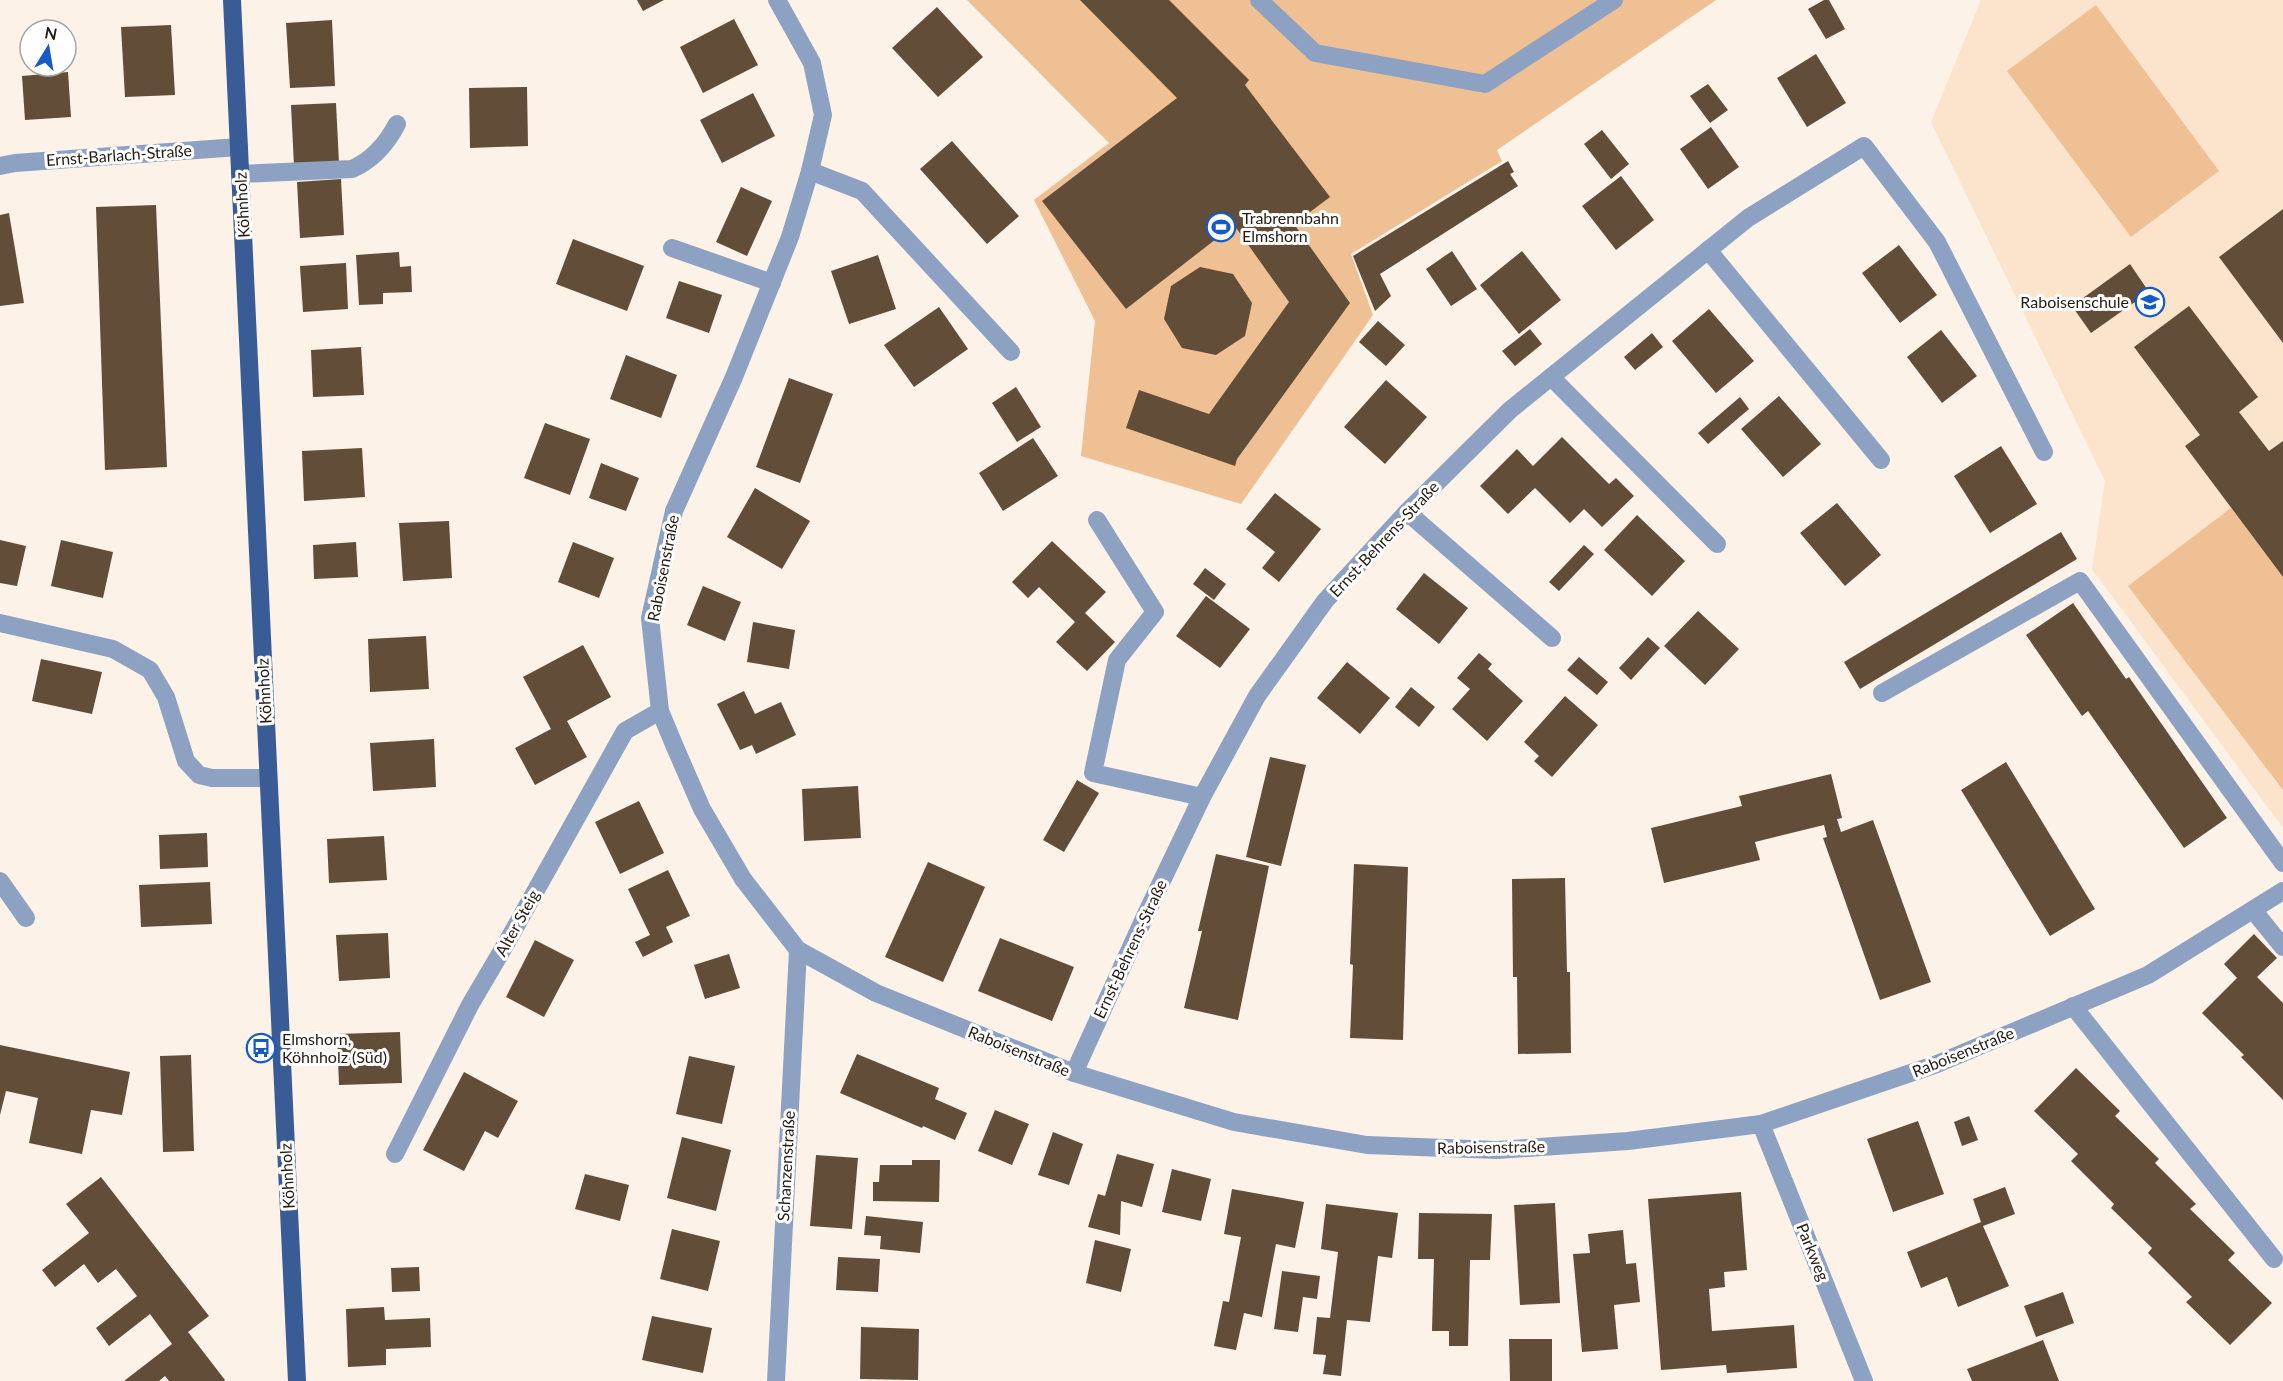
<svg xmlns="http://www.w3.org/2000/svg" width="2283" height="1381" viewBox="0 0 2283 1381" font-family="Lato,sans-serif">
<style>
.built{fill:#fce3cb}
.green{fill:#eec093}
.building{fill:#624d39}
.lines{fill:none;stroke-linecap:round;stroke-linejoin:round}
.minor{stroke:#8da2c3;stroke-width:18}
.major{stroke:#395c96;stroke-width:18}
.labels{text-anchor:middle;stroke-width:6;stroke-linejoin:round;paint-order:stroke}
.street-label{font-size:16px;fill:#241b12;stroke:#fff}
.poi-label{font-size:16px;fill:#241b12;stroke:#fff;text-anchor:start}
</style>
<rect width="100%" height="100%" fill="#fcf2e8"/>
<polygon class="built" points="1981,0 2283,0 2283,828 2092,569 2105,481 1931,122"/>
<g class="green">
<polygon points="967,0 1716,0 1497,150 1502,161 1351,254 1373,315 1241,504 1081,456 1095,321 1034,200 1109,143"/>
<polygon points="2096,5 2219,171 2131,237 2007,71"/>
<polygon points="2231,508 2283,577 2283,790 2128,586"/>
</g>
<g class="building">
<polygon points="637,0 664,0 643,11"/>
<polygon points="1080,0 1169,0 1249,80 1245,85 1330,197 1294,224 1350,303 1237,459 1235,466 1126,428 1139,390 1209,414 1289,302 1234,225 1126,309 1042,201 1177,98"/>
<polygon points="1824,0 1829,0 1845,29 1826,39 1808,9"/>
<polygon points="937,7 983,57 938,97 892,48"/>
<polygon points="734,19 758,65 703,93 680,47"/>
<polygon points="332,20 335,86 290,88 286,23"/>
<polygon points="171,25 175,95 125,97 121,27"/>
<polygon points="1816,54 1846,103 1807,127 1777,78"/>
<polygon points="68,72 71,117 25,120 22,76"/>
<polygon points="1708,84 1728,110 1710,123 1690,96"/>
<polygon points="527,87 528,146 470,148 469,88"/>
<polygon points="753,93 775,136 722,163 700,120"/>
<polygon points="336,103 339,163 294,166 291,105"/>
<polygon points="1711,127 1739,167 1708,189 1680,149"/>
<polygon points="1602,130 1629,164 1611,179 1584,144"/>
<polygon points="952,141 1019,216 987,244 920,169"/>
<polygon points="1508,161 1514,172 1510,174 1518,186 1380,274 1391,296 1375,311 1353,256"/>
<polygon points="1621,176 1654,220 1616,250 1582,206"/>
<polygon points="341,179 344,235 300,238 297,182"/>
<polygon points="741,187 772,201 747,256 716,242"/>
<polygon points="156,205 167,467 105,470 96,207"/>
<polygon points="2283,209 2283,343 2219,257"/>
<polygon points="9,213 24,303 0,306 0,215"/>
<polygon points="573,239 644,266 627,311 556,284"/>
<polygon points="1899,245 1937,295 1900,323 1862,273"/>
<polygon points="1452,251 1477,289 1451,306 1426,269"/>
<polygon points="1522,251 1561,300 1519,334 1480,285"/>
<polygon points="399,252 400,267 411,266 412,292 383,293 383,304 359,305 356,255"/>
<polygon points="878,255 896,309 849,324 831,271"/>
<polygon points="346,263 348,309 303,312 300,266"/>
<polygon points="2130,264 2149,292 2091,333 2072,306"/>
<polygon points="1200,267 1233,274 1252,303 1245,336 1216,355 1182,348 1164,319 1171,286"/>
<polygon points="679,281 722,295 709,333 666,318"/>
<polygon points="2189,306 2258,397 2239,412 2269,451 2283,441 2283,577 2185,446 2200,435 2134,347"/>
<polygon points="939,307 968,349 914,387 884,345"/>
<polygon points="1709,309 1754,361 1716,393 1672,341"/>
<polygon points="1378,321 1405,345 1386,366 1359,342"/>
<polygon points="1530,329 1542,344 1515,366 1502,351"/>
<polygon points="1941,330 1977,376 1942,403 1907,357"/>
<polygon points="1652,333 1663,347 1635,370 1624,357"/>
<polygon points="361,347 364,395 313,397 311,350"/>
<polygon points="626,355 677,375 661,418 610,399"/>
<polygon points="789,378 833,394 800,483 756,467"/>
<polygon points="1386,380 1427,417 1385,464 1344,427"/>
<polygon points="1016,387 1041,427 1017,442 992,403"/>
<polygon points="1779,396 1821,444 1783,477 1741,429"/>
<polygon points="1740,397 1749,409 1708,444 1698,433"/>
<polygon points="545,423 590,439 570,495 524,478"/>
<polygon points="1562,437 1609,484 1616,478 1634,496 1602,527 1584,509 1570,523 1535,488 1508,514 1480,486 1517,449 1533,466"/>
<polygon points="1033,438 1058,476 1003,511 979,473"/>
<polygon points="2001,446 2037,504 1990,533 1954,476"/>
<polygon points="362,448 365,497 304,501 302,451"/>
<polygon points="601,463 639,478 626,511 589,498"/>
<polygon points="755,488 810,521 782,569 727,537"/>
<polygon points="1275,493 1321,529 1279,582 1262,568 1275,552 1246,529"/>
<polygon points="1837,503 1881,555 1845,586 1800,533"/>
<polygon points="1637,515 1685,561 1652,596 1604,550"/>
<polygon points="449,521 452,578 403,581 399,523"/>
<polygon points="2061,532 2077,559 1860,689 1844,662"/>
<polygon points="0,540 26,546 17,586 0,583"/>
<polygon points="61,540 113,552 103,598 51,586"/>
<polygon points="1052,541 1106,592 1085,613 1115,642 1087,671 1056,642 1075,622 1039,587 1028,598 1012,582"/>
<polygon points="356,542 358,577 314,579 313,545"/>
<polygon points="573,542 614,558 599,598 558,582"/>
<polygon points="1584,545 1594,554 1559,591 1549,582"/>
<polygon points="1205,568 1226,584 1214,600 1193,584"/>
<polygon points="1424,573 1468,608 1439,644 1396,609"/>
<polygon points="703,586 741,602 725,641 687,625"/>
<polygon points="1206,596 1250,629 1220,668 1176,636"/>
<polygon points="2073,603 2126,679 2129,677 2227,818 2184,848 2088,711 2082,716 2026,635"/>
<polygon points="1698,611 1739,649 1705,685 1664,646"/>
<polygon points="753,622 795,630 789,669 747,662"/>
<polygon points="426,636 429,689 370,692 368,639"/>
<polygon points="1648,637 1660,648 1631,680 1619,668"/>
<polygon points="583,645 611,697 567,721 587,757 535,785 515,748 551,729 523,677"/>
<polygon points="1479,653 1492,664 1488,669 1523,701 1487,741 1452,709 1470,689 1457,678"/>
<polygon points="1579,657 1608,682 1597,695 1567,670"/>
<polygon points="41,659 102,672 92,714 32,701"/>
<polygon points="1347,662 1390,698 1360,734 1317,698"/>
<polygon points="1411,687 1435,707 1419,727 1395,707"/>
<polygon points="744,691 755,714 781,702 796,735 756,754 752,745 740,750 717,704"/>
<polygon points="1565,696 1598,725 1552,777 1534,761 1539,756 1524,742"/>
<polygon points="434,739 436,787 373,791 370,743"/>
<polygon points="1270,757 1306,765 1281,866 1246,857"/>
<polygon points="2006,762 2095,909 2050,936 1961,790"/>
<polygon points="1831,774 1842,818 1837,819 1841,832 1873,820 1931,982 1880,1000 1823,838 1827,837 1824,825 1755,842 1760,860 1664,883 1651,828 1742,806 1739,796"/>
<polygon points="1077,780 1099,793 1064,852 1043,840"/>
<polygon points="858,786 861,838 804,841 802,789"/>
<polygon points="639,801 664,853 620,874 595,822"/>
<polygon points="207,833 208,867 160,869 159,835"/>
<polygon points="384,836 387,880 329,883 327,839"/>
<polygon points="1216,854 1269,866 1238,1020 1184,1008 1202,931 1198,931"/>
<polygon points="928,862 985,887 943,982 885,957"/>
<polygon points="1354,864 1408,867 1403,1040 1350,1038 1353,965 1350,964"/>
<polygon points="668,870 690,916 666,927 673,942 643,957 635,942 650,935 628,889"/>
<polygon points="1565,878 1567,972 1570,972 1571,1053 1518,1054 1517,977 1513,977 1512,879"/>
<polygon points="210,882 212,924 141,927 139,885"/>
<polygon points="388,933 390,978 339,981 336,935"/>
<polygon points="2254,934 2277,958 2257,977 2283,1003 2283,1100 2241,1057 2244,1055 2202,1013 2237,978 2224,964"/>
<polygon points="1000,938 1074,967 1052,1021 978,991"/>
<polygon points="535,940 574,960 544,1017 506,997"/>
<polygon points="729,954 740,988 705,999 694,965"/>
<polygon points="400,1032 402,1083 339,1085 337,1034"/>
<polygon points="0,1045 130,1072 122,1115 91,1110 82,1154 29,1143 38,1098 6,1091 0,1115"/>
<polygon points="857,1054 939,1088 935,1099 967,1113 955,1140 923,1126 922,1128 840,1093"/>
<polygon points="191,1055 194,1151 163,1152 160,1056"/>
<polygon points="689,1056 735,1066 722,1124 676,1114"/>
<polygon points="2076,1068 2120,1111 2115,1116 2159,1159 2155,1163 2196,1204 2190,1209 2235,1253 2228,1260 2272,1303 2230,1345 2186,1302 2192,1297 2148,1253 2152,1248 2111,1208 2114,1204 2071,1161 2078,1154 2034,1111"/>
<polygon points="464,1072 518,1101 498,1138 485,1131 464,1171 423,1150"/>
<polygon points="995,1110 1029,1124 1012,1165 978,1151"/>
<polygon points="1969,1116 1978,1140 1962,1146 1954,1122"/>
<polygon points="1918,1121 1944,1194 1893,1212 1867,1139"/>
<polygon points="1053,1132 1083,1144 1069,1185 1038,1175"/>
<polygon points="682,1137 731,1150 716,1211 667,1198"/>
<polygon points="1117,1154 1154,1164 1142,1207 1121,1201 1120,1235 1088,1227 1098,1194 1105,1196"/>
<polygon points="816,1155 858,1158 852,1229 810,1226"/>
<polygon points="912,1160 940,1160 939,1202 873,1201 873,1182 879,1182 880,1165 912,1165"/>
<polygon points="1172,1169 1211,1179 1201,1221 1162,1212"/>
<polygon points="585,1174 629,1185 620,1221 575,1209"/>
<polygon points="101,1177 209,1316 188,1332 225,1380 224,1381 169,1381 165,1376 159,1381 124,1381 172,1344 150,1314 109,1346 96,1328 137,1296 116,1269 98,1283 84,1264 55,1287 42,1270 89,1233 66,1204"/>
<polygon points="2005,1187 2015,1214 1983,1226 2009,1286 1958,1307 1947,1277 1921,1288 1907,1252 1981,1222 1973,1199"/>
<polygon points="1232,1189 1304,1202 1295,1248 1276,1244 1262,1317 1244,1313 1236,1350 1214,1346 1223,1301 1229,1302 1241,1237 1224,1234"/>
<polygon points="1741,1192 1747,1270 1724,1272 1725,1287 1709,1289 1712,1331 1794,1325 1797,1368 1727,1373 1726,1365 1661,1370 1648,1199"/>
<polygon points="1555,1203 1560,1303 1520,1305 1514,1205"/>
<polygon points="1326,1204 1398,1213 1392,1258 1378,1256 1370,1322 1347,1320 1341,1376 1323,1374 1326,1355 1313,1354 1317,1317 1330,1318 1338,1252 1321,1249"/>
<polygon points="1419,1213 1492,1214 1490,1260 1470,1260 1468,1346 1449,1346 1449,1331 1432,1331 1434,1259 1418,1259"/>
<polygon points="866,1216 923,1222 920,1253 880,1249 881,1236 864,1235"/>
<polygon points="672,1229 720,1241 708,1291 660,1279"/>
<polygon points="1623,1230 1626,1264 1636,1263 1640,1302 1614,1305 1618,1349 1582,1352 1573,1254 1590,1253 1588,1234"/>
<polygon points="1095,1240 1131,1249 1121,1292 1086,1283"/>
<polygon points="838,1257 880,1259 878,1292 836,1290"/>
<polygon points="419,1267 420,1291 392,1292 391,1268"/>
<polygon points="1282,1271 1320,1276 1317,1299 1303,1297 1298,1332 1274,1329"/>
<polygon points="2063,1292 2074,1323 2036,1337 2024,1306"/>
<polygon points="384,1307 385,1320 430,1318 431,1347 386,1349 386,1365 348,1367 346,1309"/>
<polygon points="652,1316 712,1328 703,1373 642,1360"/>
<polygon points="861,1327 919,1329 918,1380 860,1379"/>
<polygon points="1509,1339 1552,1339 1552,1381 1510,1381"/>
<polygon points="2043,1340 2059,1381 1972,1381 1967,1369"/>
</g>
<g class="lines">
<g class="minor">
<polyline points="777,0 812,63 823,115 810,171 790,237 734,377 674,511 650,618 660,711 675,747 702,809 743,879 798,950 876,993 1074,1073 1234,1122 1367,1145 1497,1150 1628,1141 1761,1124 1937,1064 2148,975 2283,891"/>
<polyline points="1259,0 1315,53 1485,84 1614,0"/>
<polyline points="0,166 15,163 239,147"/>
<polyline points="810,171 862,191 1011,352"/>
<path d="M240 174 352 169C373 160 387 143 397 124"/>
<polyline points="672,248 772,283"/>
<polyline points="1708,250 1881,460"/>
<polyline points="1551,377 1717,544"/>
<polyline points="1407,512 1552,638"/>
<polyline points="1097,520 1155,612 1117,660 1093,773 1202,797"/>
<polyline points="0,623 113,649 150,670 166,697 186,761 199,775 212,778 268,778"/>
<polyline points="1882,693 2080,581 2283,863"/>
<polyline points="0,881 26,918"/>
<polyline points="2253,910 2283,947"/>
<polyline points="2073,1006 2274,1259"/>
<polyline points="1074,1073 1146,914 1202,797 1257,696 1325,601 1407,512 1510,410 1748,218 1864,146 1937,242 2044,452"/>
<polyline points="1761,1124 1864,1381"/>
<polyline points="395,1154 470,1005 507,942 625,731 660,711"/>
<polyline points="776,1381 798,950"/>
</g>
<polyline class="major" points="232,0 297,1381"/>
</g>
<defs>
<g id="stadium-ring" transform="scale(1.5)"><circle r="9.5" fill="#fff" stroke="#165ac5" stroke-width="1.5"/><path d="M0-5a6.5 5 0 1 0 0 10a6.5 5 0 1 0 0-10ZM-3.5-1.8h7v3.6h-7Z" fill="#165ac5"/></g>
<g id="school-ring" transform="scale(1.5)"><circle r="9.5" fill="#fff" stroke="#165ac5" stroke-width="1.5"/><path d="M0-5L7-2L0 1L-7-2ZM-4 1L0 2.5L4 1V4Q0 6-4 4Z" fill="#165ac5"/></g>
<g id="bus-ring" transform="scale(1.5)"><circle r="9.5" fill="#fff" stroke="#165ac5" stroke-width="1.5"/><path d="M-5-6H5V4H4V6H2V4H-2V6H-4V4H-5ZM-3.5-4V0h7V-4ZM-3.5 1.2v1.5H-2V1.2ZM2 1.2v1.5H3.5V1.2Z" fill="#165ac5"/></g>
</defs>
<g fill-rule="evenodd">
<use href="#stadium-ring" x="1221" y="227"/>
<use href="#school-ring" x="2150" y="302"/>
<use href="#bus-ring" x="261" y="1048"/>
</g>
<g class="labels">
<g class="street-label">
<text transform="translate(119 155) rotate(-4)" y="6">Ernst-Barlach-Straße</text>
<text transform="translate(242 205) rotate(-93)" y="6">Köhnholz</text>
<text transform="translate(1384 539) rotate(-47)" y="6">Ernst-Behrens-Straße</text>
<text transform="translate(663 568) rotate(-79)" y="6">Raboisenstraße</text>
<text transform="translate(264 691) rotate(-93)" y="6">Köhnholz</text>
<text transform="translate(517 923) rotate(-61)" y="6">Alter Steig</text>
<text transform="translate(1130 949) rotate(-65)" y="6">Ernst-Behrens-Straße</text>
<text transform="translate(1019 1051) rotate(22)" y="6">Raboisenstraße</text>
<text transform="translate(1963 1052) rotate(-22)" y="6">Raboisenstraße</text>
<text transform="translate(1491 1147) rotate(-1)" y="6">Raboisenstraße</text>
<text transform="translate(786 1166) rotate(-87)" y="6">Schanzenstraße</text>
<text transform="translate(287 1176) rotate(-93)" y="6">Köhnholz</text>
<text transform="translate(1813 1252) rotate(68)" y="6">Parkweg</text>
</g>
<g class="poi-label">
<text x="1242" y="224">Trabrennbahn<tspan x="1242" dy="18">Elmshorn</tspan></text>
<text x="2129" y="308" text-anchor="end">Raboisenschule</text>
<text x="282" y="1045">Elmshorn,<tspan x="282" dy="18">Köhnholz (Süd)</tspan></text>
</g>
</g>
<g transform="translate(48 48) rotate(11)"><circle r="28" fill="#ffffff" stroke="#a7a4a0" stroke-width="1.5"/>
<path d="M0-4.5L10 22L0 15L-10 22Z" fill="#165ac5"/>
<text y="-9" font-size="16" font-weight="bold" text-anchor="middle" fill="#241b12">N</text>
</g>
</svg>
